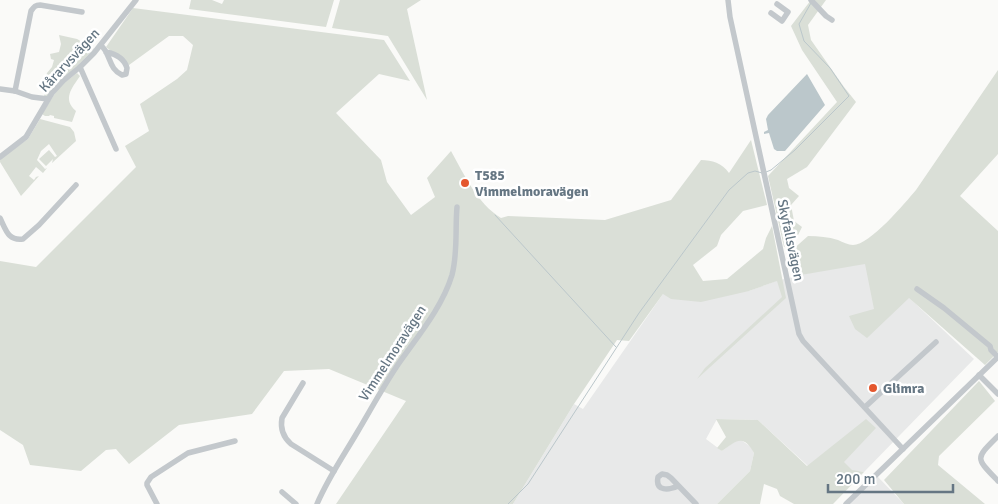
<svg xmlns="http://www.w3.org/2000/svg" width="998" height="504" viewBox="0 0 998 504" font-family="Signika,sans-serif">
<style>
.built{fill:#e8e9e9}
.green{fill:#dadfd7}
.water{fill:#bbc7cb}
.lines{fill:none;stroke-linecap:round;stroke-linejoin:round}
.stream{stroke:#bbc7cb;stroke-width:1}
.minor{stroke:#c3c8cc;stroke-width:5.5}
.poi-dot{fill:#e4572e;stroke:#fff;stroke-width:2}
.labels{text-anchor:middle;stroke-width:5;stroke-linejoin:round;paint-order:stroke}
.street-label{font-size:14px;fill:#657683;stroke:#fff}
.poi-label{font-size:14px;font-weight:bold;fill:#657683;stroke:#fff;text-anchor:start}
</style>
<rect width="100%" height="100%" fill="#fafaf8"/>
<g class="built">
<polygon points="868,259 974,359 864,472 808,466 758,420 717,419 706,439 722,451 737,440 741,440 751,447 754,453 750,471 717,504 513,504 574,404 583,409 663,294 749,291 776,281"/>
<polygon points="876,475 904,504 844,504"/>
</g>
<g class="green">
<polygon points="191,0 212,0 222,4 224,0 334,0 326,27 189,9"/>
<polygon points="340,0 421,0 407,9 427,100 388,36 332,28"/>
<polygon points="811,0 826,0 808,25 811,40 844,87 856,102 807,167 787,179 789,188 799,196 791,205 794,221 802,227 796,239 784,247 768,176 837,102 802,50 791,26"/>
<path d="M133 8 384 40 410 81 379 74 336 113 381 160 387 182 411 215 435 197 427 178 451 151C465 176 477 203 501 218L508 216 605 220 671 200 701 160C712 160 722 163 729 173L751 140 767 205 743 211 721 235 717 246 693 265 703 281 727 279 763 249 766 238 772 226 786 298 697 379 705 368 782 297 777 281 749 291 701 302 671 299 663 294 629 341 617 340 574 404 513 504H336L406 401 329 369 284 371 252 414 179 425 129 464 116 449 106 450 81 471 30 465 23 445 0 430V261L36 267 136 167 125 146 149 131 140 104 177 79 187 70 193 45 183 36H169L129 65 106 47Z"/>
<polygon points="59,35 77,39 94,49 47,97 44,96 49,84 48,78 46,76 47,73 52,67 54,60 51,59 50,54 59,52 61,44"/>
<path d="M998 70V154L960 196 998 231V352L985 365 909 298 867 338 855 329 849 316 874 309 865 264 795 276 792 274 787 256 790 252 808 236C819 236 828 237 838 240 843 242 848 245 853 245 870 245 905 203 916 190Z"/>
<path d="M77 73 80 76C72 88 62 99 76 111L72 122 54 118V116L50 115 49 116H45L42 114 59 87Z"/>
<polygon points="40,119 70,127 74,132 76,141 52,163 53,159 46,166 39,159 49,150 55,157 57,156 49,144 41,151 37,160 45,169 47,168 43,173 36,167 29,176 34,180 36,177 39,176 21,196 0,162 0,159 28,139"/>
<polygon points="979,381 995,401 939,456 938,465 985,504 904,504 884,480"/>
<path d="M716 419 758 420 807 466 866 419 876 428 844 462 852 470 864 472 833 504H794L780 496 777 489 764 484 760 504H717L750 471 754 453C743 433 736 441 722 451L717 448 726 437Z"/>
</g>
<polygon class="water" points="807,74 825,105 785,151 777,151 774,149 769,133 764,134 764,132 768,130 766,119 768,115"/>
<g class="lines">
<g class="stream">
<polyline points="766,172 771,170 795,150 849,96 830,68 804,41 799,24 811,3"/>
<polyline points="495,215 616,347"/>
<polyline points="508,504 528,484 639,313 729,190 748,173 755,171 762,173"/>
</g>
<g class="minor">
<polyline points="728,0 730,17 799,334 803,341 815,354 903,449"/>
<polyline points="811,0 826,16 832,20"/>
<polyline points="771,13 782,21 788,12 777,4"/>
<path d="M101 45C102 47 105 49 106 52 111 61 111 70 122 75L126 74 127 68C124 58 116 54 106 52"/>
<polyline points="80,67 116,149"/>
<polyline points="0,89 15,91 32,97 48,99"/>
<path d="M15 91 31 11C34 7 35 5 40 5L82 12"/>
<polyline points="0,157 26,137 52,93 63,81 80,67 94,53 136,0"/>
<path d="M0 218C6 230 8 241 23 239L39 225 76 185"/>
<polyline points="917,289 944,308 990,346 991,350 998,357"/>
<polyline points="979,375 998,394"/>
<path d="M303 383 282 418C280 429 283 437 291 444L334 471"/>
<polyline points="865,407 936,342"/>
<path d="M998 436C975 459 975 457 998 481"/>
<path d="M678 486C669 490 655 492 658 477L662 474 667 475 671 478 696 504"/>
<polyline points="282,492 296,504"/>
<polyline points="157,504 147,485 147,483 151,477 188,453 235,441"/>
<path d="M317 504C328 478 344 455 358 431 371 409 383 387 397 366 417 337 442 308 452 275 458 252 455 229 457 207"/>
<polyline points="846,504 998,357"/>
</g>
</g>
<g class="poi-dot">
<circle cx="465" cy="183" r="5"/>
<circle cx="873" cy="388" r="5"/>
</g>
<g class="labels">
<g class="street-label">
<text transform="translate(69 60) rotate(-47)" y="5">Kårarvsvägen</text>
<text transform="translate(791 240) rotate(78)" y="5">Skyfallsvägen</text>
<text transform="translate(392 353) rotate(-57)" y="5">Vimmelmoravägen</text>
</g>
<g class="poi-label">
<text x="475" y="180">T585<tspan x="475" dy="16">Vimmelmoravägen</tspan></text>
<text x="883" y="393">Glimra</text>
</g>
</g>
<path d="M828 484v8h125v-8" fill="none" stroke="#657683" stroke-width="2.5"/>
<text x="836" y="484" font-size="15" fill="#657683" stroke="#ffffff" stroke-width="4" paint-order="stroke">200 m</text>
</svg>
